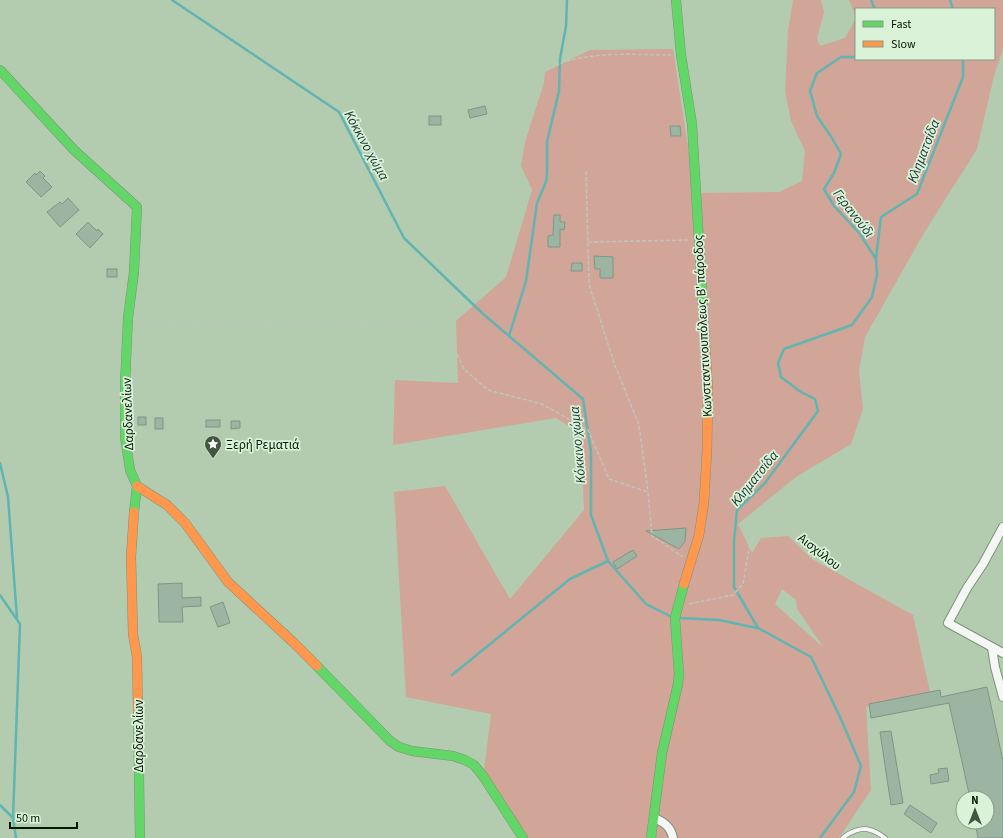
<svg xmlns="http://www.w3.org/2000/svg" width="1003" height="838" viewBox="0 0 1003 838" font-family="'Source Sans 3',sans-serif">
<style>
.green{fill:#d1a597;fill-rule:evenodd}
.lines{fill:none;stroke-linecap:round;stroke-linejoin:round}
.stream{stroke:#60b5b2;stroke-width:2.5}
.building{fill:#9cb5a2;stroke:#7e9784}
.lane-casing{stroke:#7e917b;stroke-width:5.5}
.street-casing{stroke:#7e917b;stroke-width:10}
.fast-casing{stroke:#7e917b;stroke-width:10}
.slow-casing{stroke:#7e917b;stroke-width:10}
.path{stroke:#bec5be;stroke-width:1.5;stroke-dasharray:4 2;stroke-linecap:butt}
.lane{stroke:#f4f7f3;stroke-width:4}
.street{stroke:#f4f7f3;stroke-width:8}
.fast{stroke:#63d668;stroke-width:9}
.slow{stroke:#ff974d;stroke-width:9}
.labels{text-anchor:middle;stroke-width:3.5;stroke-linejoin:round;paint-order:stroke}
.street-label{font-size:13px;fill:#061705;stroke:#daf2d7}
.poi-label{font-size:13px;fill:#061705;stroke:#daf2d7;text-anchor:start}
.water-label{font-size:14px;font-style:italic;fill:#1d3638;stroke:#daf2d7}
</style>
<rect width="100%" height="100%" fill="#b3ccb0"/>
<path class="green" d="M793 0H821L824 12 817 38 820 46 845 38 856 18V59H994V9H856V17L849 0H1003V49L994 76 977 149 924 233 865 337 859 371 863 409 851 444 796 477 738 524 752 553 761 538 788 536 812 559 913 615 930 692 866 707 871 790 839 838H525L484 770 491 714 406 697 394 492 445 486 510 599 584 510 581 434 556 418 393 445 395 380 458 383 456 321 506 277 532 190 521 166 525 142 544 83 545 72 590 50 673 49 695 193 779 192 802 181 805 151 791 121 785 91 788 31ZM782 589 796 600 797 609 824 648 775 604Z"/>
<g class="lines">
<g class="stream">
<polyline points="172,0 339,112 404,238 482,313 583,399 591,452 591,515 608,561 646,604 672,617"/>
<polyline points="871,0 875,9"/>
<polyline points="950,0 953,9"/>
<polyline points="876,258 881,217 917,194 963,77 963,59"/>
<polyline points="509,336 526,281 537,203 546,182 547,173 547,142 559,91 560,59 566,26 567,0"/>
<polyline points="0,463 8,497 17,618"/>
<polyline points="0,595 20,624 13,818 16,838"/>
<polyline points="679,618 719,620 757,628"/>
<polyline points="452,675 570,579 608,561"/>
<polyline points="0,805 13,818"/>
<polyline points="820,838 854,792 861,766 840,717 811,657 758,628 734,587 734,541 737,510 765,483 818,411 815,399 801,392 781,377 778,363 784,349 852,325 872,297 877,275 876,259 860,234 834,206 824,189 834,173 841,154 832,138 817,116 810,91 817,73 841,57 856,57"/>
</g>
</g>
<g class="building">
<polygon points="485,106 487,114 470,118 468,110"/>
<rect x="429" y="116" width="12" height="9"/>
<polygon points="670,126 680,126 681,136 671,136"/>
<polygon points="40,171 45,176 43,178 52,187 41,197 26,182 35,173 36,175"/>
<polygon points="68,198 79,210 60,227 47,212 60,202 62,204"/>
<polygon points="554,215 560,215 560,222 565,222 564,230 560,229 560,247 548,247 548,236 553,235"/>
<polygon points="88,222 97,231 98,229 103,234 90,248 76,234"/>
<polygon points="594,256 613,257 613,278 600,278 600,269 595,269"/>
<polygon points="572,263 582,263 582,271 571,271"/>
<rect x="107" y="269" width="10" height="8"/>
<rect x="138" y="417" width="8" height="8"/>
<rect x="155" y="418" width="8" height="11"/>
<rect x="206" y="420" width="14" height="7"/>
<polygon points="231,421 240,421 240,428 231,429"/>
<polygon points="686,528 685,541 679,549 646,531"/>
<polygon points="633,550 637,556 617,569 613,562"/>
<polygon points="182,583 182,598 201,597 201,606 182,607 183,622 159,622 158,584"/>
<polygon points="223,602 230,623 218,627 210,607"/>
<polygon points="987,687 1003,761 1003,838 978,838 975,822 987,822 987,798 970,798 949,703 871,718 869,704 940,690 941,697"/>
<polygon points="891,731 903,803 891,805 880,732"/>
<polygon points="947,768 949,781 931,784 930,775 939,773 938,769"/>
<polygon points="910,805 937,823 931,833 904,814"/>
</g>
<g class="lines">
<g class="lane-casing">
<path id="lane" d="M843 838C849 832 862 827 870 830 875 831 881 835 885 838"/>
</g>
<g class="street-casing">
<g id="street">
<polyline points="1003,527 983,564 967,588 948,623 1003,653"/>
<polyline points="992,648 995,667 1003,697"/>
<path d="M654 818C664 822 671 827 673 838"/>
</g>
</g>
<g class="fast-casing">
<g id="fast">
<polyline points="676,0 681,55 692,124 703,309"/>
<polyline points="0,70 74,150 137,207 134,272 128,318 125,384 125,437 130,470 137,486 134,512"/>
<polyline points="317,666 390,741 399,747 412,751 453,756 465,760 474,765 483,776 523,838"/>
<polyline points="138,711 140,838"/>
<polyline points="651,838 662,753 678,684 679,674 675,618 684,584"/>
</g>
</g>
<g class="slow-casing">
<g id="slow">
<polyline points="137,486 167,505 185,523 228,582 294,643 317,666"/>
<polyline points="134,512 131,557 133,634 137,657 138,711"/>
<polyline points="684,584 699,535 704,502 707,451 708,390 703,309"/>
</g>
</g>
<g class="path">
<path d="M545 72C576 49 635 55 671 55"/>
<polyline points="586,171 589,284 614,363 639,425 648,492"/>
<polyline points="588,242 688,240"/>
<polyline points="137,324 418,321 447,333 464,369 488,390 542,404 588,430 609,479 648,492 652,536 683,557"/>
<polyline points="689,604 733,595 743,584 750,543 758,532 774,527 790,529 809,540 848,573 894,602 940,620"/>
</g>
<use href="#lane" class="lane"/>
<use href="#street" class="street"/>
<use href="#fast" class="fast"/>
<use href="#slow" class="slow"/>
</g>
<defs>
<g id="sight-pin" transform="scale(0.9)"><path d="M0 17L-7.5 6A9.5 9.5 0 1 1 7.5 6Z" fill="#435641" stroke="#daf2d7"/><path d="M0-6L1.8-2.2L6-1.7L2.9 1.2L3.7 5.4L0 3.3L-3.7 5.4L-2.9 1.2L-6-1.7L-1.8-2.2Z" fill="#fff"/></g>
</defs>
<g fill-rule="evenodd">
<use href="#sight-pin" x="213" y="444"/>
</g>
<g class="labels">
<g class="street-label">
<text transform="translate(702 326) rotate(-93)" y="5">Κωνσταντινουπόλεως Β' πάροδος</text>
<text transform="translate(127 414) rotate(-92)" y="5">Δαρδανελίων</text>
<text transform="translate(820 551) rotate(38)" y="5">Αισχύλου</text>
<text transform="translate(138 736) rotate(-90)" y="5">Δαρδανελίων</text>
</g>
<g class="poi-label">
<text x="226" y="449">Ξερή Ρεματιά</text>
</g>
<g class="water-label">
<text transform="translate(367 145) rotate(61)" y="5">Κόκκινο χώμα</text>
<text transform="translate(923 151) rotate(-69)" y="5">Κληματσίδα</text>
<text transform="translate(854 213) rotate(52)" y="5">Γερανούδι</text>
<text transform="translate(577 445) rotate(-95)" y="5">Κόκκινο χώμα</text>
<text transform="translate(754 478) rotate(-51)" y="5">Κληματσίδα</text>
</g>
</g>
<rect x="855" y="8" width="140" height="52" fill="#daf2d7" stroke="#859a83"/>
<rect x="863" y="21" width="20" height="6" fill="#63d668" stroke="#859a83"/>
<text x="891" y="28" font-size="12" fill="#061705">Fast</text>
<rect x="863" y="41" width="20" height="6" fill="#ff974d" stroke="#859a83"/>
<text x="891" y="48" font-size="12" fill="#061705">Slow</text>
<g transform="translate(975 810)"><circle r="19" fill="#daf2d7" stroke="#859a83"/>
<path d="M0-3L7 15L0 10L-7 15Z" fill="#435641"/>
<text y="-6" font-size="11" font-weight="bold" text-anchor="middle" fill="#061705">N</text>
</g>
<path d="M10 822v6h67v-6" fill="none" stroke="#061705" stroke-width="2"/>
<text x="16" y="822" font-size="12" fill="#061705" stroke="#daf2d7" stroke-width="3" paint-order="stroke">50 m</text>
</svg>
